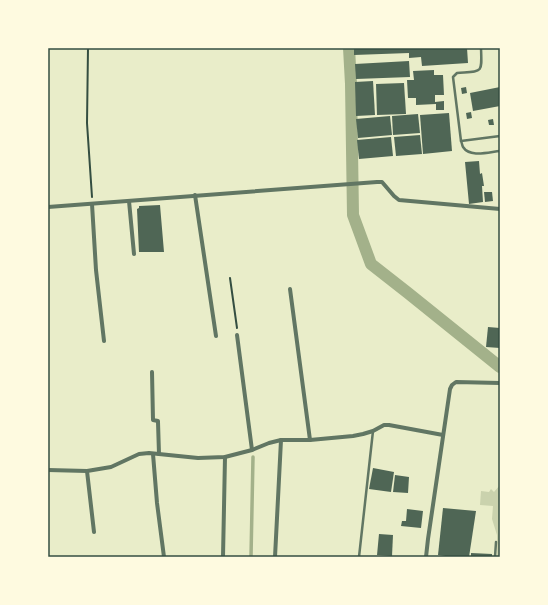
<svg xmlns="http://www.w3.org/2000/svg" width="548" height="605" viewBox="0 0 548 605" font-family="'Crimson Pro',serif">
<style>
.green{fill:#cad2ad}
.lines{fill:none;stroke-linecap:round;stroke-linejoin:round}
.stream{stroke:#a3b18a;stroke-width:3.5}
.canal{stroke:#a3b18a;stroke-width:12}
.building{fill:#4f6655}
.path{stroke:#344e41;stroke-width:2}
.service{stroke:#617663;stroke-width:2.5}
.minor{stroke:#617663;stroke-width:4}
.neatline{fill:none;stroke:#344e41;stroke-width:1.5}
</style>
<rect width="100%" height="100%" fill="#e9edc9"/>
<polygon class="green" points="500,485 500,557 497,557 497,535 492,519 493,506 480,505 481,491 489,492 491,489 494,492"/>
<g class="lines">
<polyline class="stream" points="251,557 253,457"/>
<polyline class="canal" points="349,48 351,84 353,215 371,264 408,293 500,367"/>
</g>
<g class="building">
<polygon points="354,48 467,48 468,63 422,66 421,57 409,58 409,53 354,55"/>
<polygon points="409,61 410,77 356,79 355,64"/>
<polygon points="434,70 434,75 443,75 444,95 435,95 435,102 444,101 444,110 436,110 436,104 416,105 416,98 408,98 407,80 414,80 413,71"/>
<polygon points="373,81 375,115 356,116 355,82"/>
<polygon points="404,83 406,114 377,115 376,84"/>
<polygon points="466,87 467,93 462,94 461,88"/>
<polygon points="500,87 500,106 473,111 470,93"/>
<polygon points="471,112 472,118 467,119 466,113"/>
<polygon points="449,113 452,151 423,154 420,115"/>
<polygon points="418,114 420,133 393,135 392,116"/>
<polygon points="390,116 392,135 358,138 356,119"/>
<polygon points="493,119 494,125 489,125 488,120"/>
<polygon points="420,135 422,154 396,156 394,137"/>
<polygon points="391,137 393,156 359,159 357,140"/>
<polygon points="479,161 480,174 482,173 484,186 482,186 483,202 469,204 465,162"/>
<polygon points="484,192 492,192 493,201 485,202"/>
<polygon points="160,205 164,252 139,252 137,209 139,208 139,206"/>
<polygon points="488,327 500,328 500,348 486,347"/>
<polygon points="373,468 394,472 391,492 369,489"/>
<polygon points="395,475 409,477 408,493 393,492"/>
<polygon points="443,508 476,511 469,557 453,557 438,555"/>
<polygon points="407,509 423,511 421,528 401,526 402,521 406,521"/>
<polygon points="379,534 393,535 392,556 377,555"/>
<polygon points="471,553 492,554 492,557 471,557"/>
</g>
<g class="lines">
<g class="path">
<polyline points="88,48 87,123 92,197"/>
<polyline points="230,278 237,328"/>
</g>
<g class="service">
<path d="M481 48C482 74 483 71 457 73L453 77 461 141C462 143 462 145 463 147 470 158 489 152 500 151"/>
<polyline points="461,141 500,136"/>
<polyline points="359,557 373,431"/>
<polyline points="495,557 496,542"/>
</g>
<g class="minor">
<polyline points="195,195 216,336"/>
<polyline points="129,201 134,254"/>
<polyline points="92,204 96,270 104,341"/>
<polyline points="48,207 377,182 382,182 394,196 399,200 500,209"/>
<polyline points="290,289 310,440"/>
<polyline points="237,335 252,450"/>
<polyline points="152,372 153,420 158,421 158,422 159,454"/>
<polyline points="153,454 157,503 164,557"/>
<polyline points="48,470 87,471 111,467 139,454 149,453 198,458 225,457 252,450 269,443 281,440 310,440 353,436 363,434 373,431 384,425 389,425 443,435"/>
<polyline points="87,471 94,532"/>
<polyline points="223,557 225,457"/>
<polyline points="275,557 281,440"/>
<polyline points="426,557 428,539 450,389 452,385 456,382 500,383"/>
</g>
</g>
<rect width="548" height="605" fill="none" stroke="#fefae0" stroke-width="98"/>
<rect x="49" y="49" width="450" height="507" class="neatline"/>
</svg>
